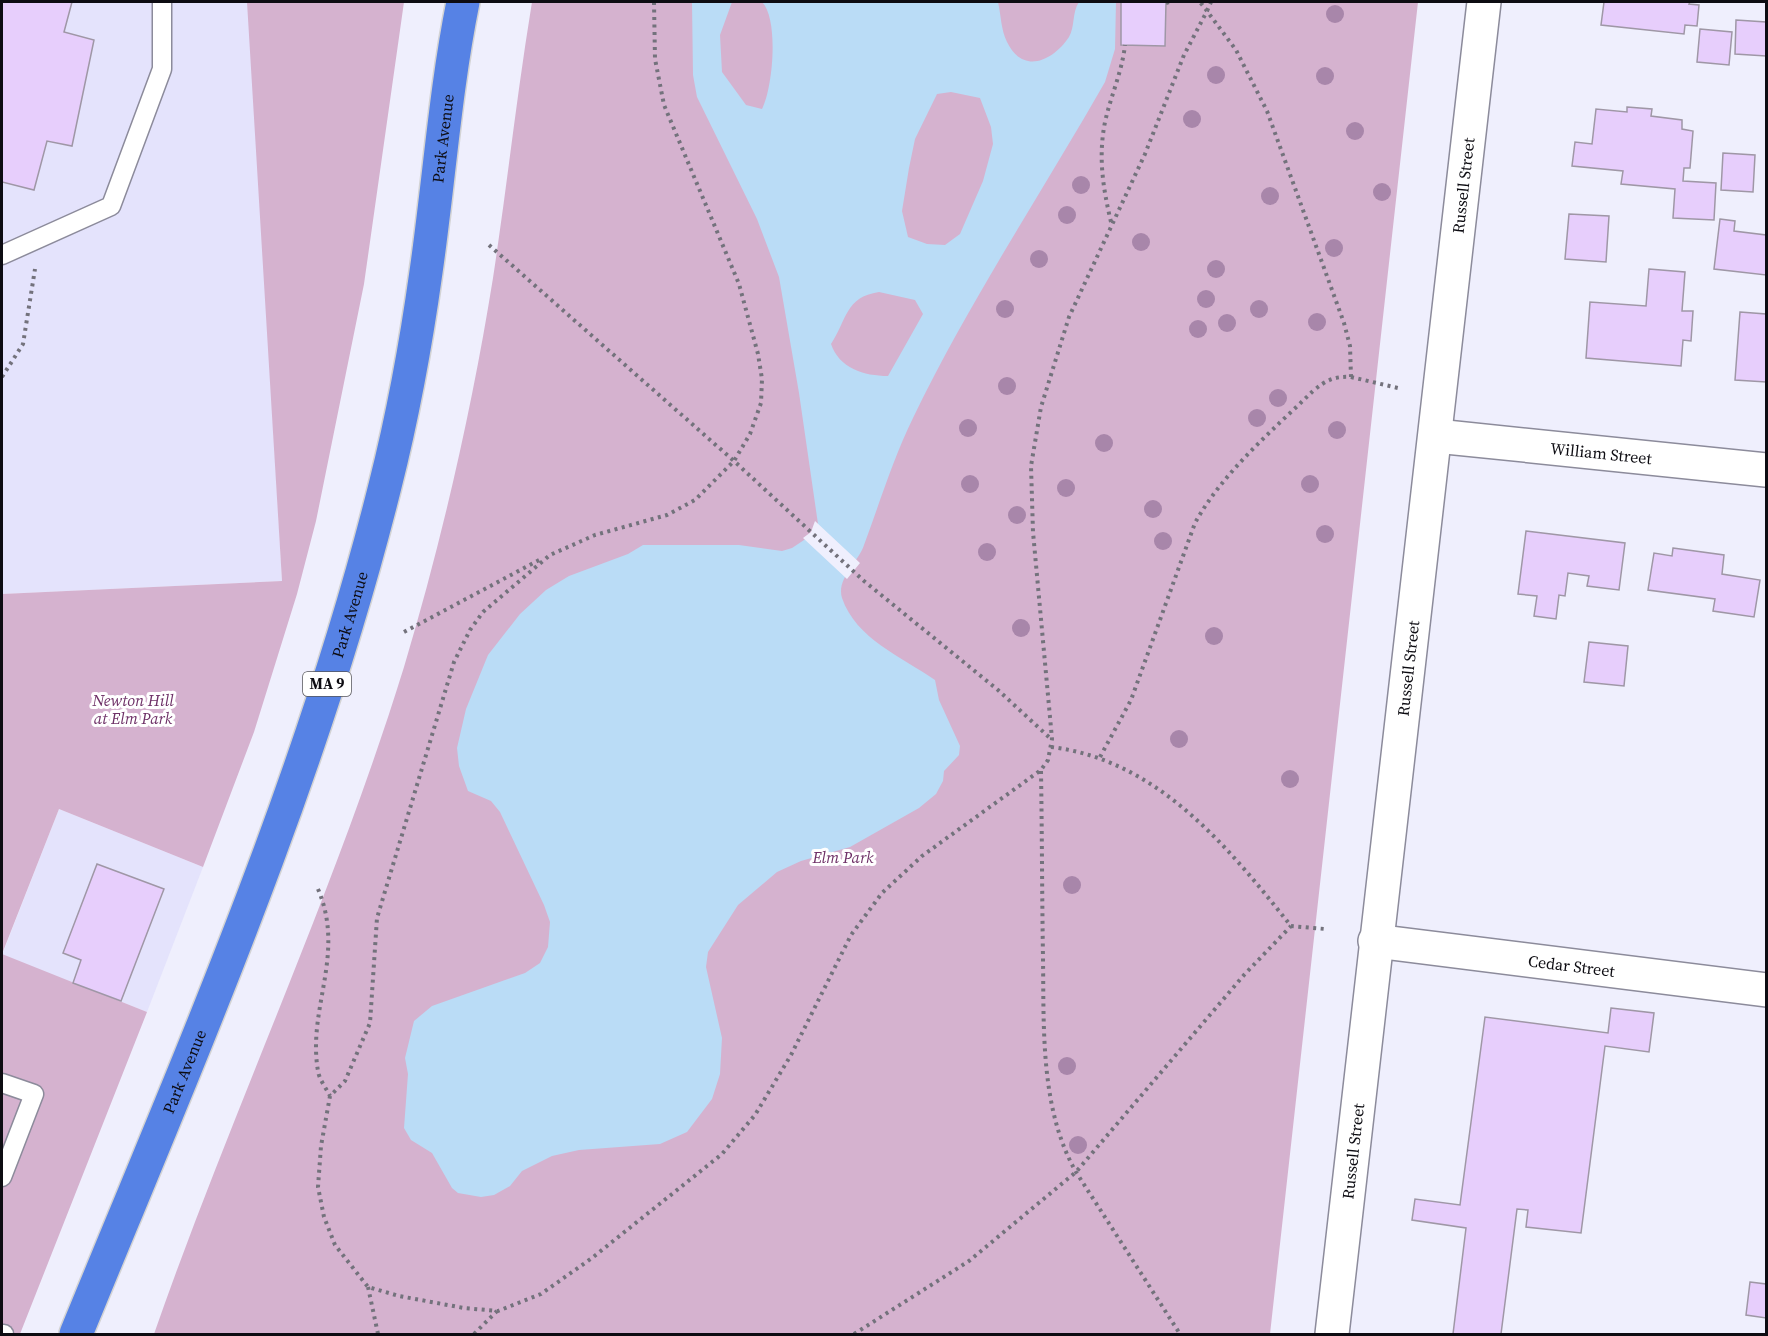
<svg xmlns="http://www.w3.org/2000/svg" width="1768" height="1336" viewBox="0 0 1768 1336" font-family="'Source Serif 4',serif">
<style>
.built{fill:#e4e3fc}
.green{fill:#d5b2cf}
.water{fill:#badcf6;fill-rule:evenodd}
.pier{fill:#efeffd}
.building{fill:#e7cefc;stroke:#9f97a6;stroke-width:1.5}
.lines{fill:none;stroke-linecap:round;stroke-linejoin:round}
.lane-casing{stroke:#8c8b9b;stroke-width:21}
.street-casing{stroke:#8c8b9b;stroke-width:36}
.highway-casing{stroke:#d3d3d4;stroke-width:36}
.path{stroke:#73727c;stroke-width:4;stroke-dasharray:3 4.5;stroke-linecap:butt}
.lane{stroke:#fff;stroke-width:18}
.street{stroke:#fff;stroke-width:33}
.highway{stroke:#5682e5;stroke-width:33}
.tree{fill:#a886aa}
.labels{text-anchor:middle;stroke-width:6;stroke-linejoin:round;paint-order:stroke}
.shield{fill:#fff;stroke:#565559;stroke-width:1.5}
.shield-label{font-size:15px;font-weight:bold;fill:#0d0c12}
.street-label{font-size:16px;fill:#0d0c12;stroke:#fff}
.park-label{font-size:16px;font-style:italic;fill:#6e3067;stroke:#fff}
</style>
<rect width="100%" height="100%" fill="#efeffd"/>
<g class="built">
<polygon points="2,2 249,2 282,581 2,594"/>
<polygon points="59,809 203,867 147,1012 2,955"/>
</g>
<g class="green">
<polygon points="247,2 404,2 364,284 316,521 297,594 254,732 203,867 59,809 2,954 147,1012 20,1334 2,1334 2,594 282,581"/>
<path d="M532 2H1418L1270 1334H154C232 1110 334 894 404 667 442 540 472 409 493 278 507 186 517 93 532 2Z"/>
</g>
<path class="water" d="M692 2H732L720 35 722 72 746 105 762 109C773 88 779 19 762 2H998C1001 15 1001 30 1007 42 1023 75 1053 61 1069 37 1075 27 1072 12 1079 2H1116L1115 49 1105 82C1041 194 969 302 913 418 893 459 880 502 864 545 859 561 836 579 842 598 856 639 902 657 935 680L939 700 960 746 959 755 944 771 943 781 936 794 919 808 850 847 801 861 777 872 738 905 708 952 706 967 722 1038 720 1074 712 1099 687 1132 660 1144 579 1150 552 1156 522 1171 510 1186 494 1195 481 1197 458 1193 452 1188 432 1153 411 1140 404 1128 408 1074 405 1058 414 1021 432 1006 525 973 540 963 548 947 550 922 544 905 500 812 491 801 468 791 459 766 457 748 466 709 488 655 520 614 546 590 569 576 628 554 643 545H739L782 551 792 548 813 534 818 524 799 393 779 277 757 219 697 97 693 75ZM951 92 980 98 991 127 993 144 983 181 960 234 945 245 927 244 908 237 902 211 909 168 915 139 937 94ZM879 292 915 300 923 314 888 376C864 376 839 368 831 344 847 320 845 297 879 292Z"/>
<polygon class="pier" points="815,521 860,563 847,579 803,538 811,532"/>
<g class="building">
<polygon points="2,2 72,2 64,32 94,40 72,146 47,141 34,190 2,182"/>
<polygon points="1121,2 1166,2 1165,46 1121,45"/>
<polygon points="1600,2 1690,2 1689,4 1699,5 1697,26 1685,25 1684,34 1601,25 1604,2"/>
<polygon points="1736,20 1766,22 1766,56 1735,54"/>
<polygon points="1700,29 1732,32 1729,65 1697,62"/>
<polygon points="1627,107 1652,109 1651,116 1682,120 1682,129 1693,131 1690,168 1684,168 1683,181 1716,183 1714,220 1673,218 1675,189 1621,184 1623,171 1572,166 1575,142 1592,144 1596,109 1627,112"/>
<polygon points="1723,153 1755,155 1753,192 1721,190"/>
<polygon points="1569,214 1609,216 1606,262 1565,259"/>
<polygon points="1720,219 1735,221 1734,231 1766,235 1766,275 1714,269"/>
<polygon points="1649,269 1685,272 1682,311 1693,311 1691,341 1683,340 1681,366 1586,358 1590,302 1646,306"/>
<polygon points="1740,312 1766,314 1766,382 1735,380"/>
<polygon points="1526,531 1625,543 1619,590 1587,586 1589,576 1568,573 1565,596 1559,595 1556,619 1534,616 1537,596 1518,594"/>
<polygon points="1673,548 1724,555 1722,574 1760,580 1754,617 1713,611 1715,599 1648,590 1654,553 1672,556"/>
<polygon points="1589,642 1628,646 1624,686 1584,682"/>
<polygon points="97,864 164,889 121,1001 73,983 81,960 63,953"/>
<polygon points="1611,1008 1654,1013 1649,1052 1605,1046 1581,1233 1526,1227 1528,1210 1517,1209 1501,1334 1453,1334 1466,1228 1412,1220 1415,1199 1460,1205 1485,1017 1608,1033"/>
<polygon points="1750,1282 1766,1284 1766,1318 1746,1315"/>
</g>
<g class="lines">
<g class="lane-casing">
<g id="lane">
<polyline points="2,255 111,206 162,69 162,2"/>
<polyline points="2,1083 34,1094 2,1177"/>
<polyline points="2,1334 4,1334"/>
</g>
</g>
<g class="street-casing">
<g id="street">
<path id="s1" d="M1436 436 1766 470"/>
<path id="s2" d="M1375 941 1766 990"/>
<path id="s3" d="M1332 1334 1484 2"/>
</g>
</g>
<g class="highway-casing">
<g id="highway">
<path id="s4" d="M76 1334C190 1056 312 779 385 486 403 415 416 344 426 272 439 182 445 91 463 2"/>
</g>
</g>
<g class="path">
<polyline points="654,2 655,59 664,105 739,284 758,354 762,379 761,403 750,434 734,461 695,500 667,515 595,535 550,555 483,612 470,630 454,662 377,918 370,1023 345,1081 330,1096 321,1146 318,1187 324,1217 335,1245 368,1287 399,1296 464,1308 498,1311 541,1294 592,1258 722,1154 755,1115 791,1055 851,935 882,893 922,856 1041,770 1048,760 1052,739 1033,532 1031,466 1041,407 1069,317 1145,154 1184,55 1207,11 1200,2"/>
<polyline points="1166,3 1169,2"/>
<path d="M1111 222C1103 188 1098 157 1105 122 1111 95 1122 72 1125 45"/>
<polyline points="489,245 734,461 864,581 998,690 1051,739"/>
<polyline points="2,377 23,344 35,269"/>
<polyline points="1351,377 1398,388"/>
<polyline points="404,632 541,559"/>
<path d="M1051 747C1158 760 1228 847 1291 926L1325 929"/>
<path d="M1100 757 1131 700 1195 523C1223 472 1272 431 1313 391 1326 380 1335 376 1351 377L1350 346 1344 323 1267 111 1236 50 1207 11 1211 2"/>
<path d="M1041 771C1042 833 1042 895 1043 958 1044 1028 1040 1109 1076 1172L1180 1334"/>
<path d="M318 889C346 955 307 1008 318 1071 319 1079 326 1088 330 1096"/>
<polyline points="368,1287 378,1334"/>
<polyline points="474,1334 497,1311"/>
<polyline points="854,1334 969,1261 1076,1172 1244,975 1291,926"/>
</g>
<use href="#lane" class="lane"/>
<use href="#street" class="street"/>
<use href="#highway" class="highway"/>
</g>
<g class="tree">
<circle cx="1335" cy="14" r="9"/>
<circle cx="1216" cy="75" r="9"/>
<circle cx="1325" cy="76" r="9"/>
<circle cx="1192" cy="119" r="9"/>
<circle cx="1355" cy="131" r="9"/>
<circle cx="1081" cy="185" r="9"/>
<circle cx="1382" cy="192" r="9"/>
<circle cx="1270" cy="196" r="9"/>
<circle cx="1067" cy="215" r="9"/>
<circle cx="1141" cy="242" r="9"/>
<circle cx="1334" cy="248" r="9"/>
<circle cx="1039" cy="259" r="9"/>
<circle cx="1216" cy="269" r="9"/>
<circle cx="1206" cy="299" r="9"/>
<circle cx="1005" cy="309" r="9"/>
<circle cx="1259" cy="309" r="9"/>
<circle cx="1317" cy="322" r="9"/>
<circle cx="1227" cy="323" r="9"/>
<circle cx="1198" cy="329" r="9"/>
<circle cx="1007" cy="386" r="9"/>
<circle cx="1278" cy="398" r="9"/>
<circle cx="1257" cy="418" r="9"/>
<circle cx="968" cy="428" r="9"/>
<circle cx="1337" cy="430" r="9"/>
<circle cx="1104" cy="443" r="9"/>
<circle cx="970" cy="484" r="9"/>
<circle cx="1310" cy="484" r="9"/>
<circle cx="1066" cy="488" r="9"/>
<circle cx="1153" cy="509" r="9"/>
<circle cx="1017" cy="515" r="9"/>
<circle cx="1325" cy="534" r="9"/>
<circle cx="1163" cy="541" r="9"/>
<circle cx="987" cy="552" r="9"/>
<circle cx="1021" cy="628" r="9"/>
<circle cx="1214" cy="636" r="9"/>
<circle cx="1179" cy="739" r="9"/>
<circle cx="1290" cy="779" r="9"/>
<circle cx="1072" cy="885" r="9"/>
<circle cx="1067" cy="1066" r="9"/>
<circle cx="1078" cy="1145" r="9"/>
</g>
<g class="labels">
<rect class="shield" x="303" y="672" width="48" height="24" rx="4.5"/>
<g class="shield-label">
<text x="327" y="689">MA 9</text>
</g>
<g class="street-label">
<text dy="6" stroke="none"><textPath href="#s4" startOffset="1256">Park Avenue</textPath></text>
<text dy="6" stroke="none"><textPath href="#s3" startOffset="1156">Russell Street</textPath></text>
<text dy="6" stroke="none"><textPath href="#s1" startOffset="166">William Street</textPath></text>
<text dy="6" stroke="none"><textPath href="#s4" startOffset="770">Park Avenue</textPath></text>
<text dy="6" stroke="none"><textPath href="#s3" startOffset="670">Russell Street</textPath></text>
<text dy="6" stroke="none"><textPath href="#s2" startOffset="198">Cedar Street</textPath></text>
<text dy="6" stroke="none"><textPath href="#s4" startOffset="284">Park Avenue</textPath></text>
<text dy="6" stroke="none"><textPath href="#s3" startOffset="184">Russell Street</textPath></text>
</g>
<g class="park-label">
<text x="133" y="706">Newton Hill<tspan x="133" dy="18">at Elm Park</tspan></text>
<text x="843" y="863">Elm Park</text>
</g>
</g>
<rect width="1768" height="1336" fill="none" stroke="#0d0c12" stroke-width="6"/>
</svg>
